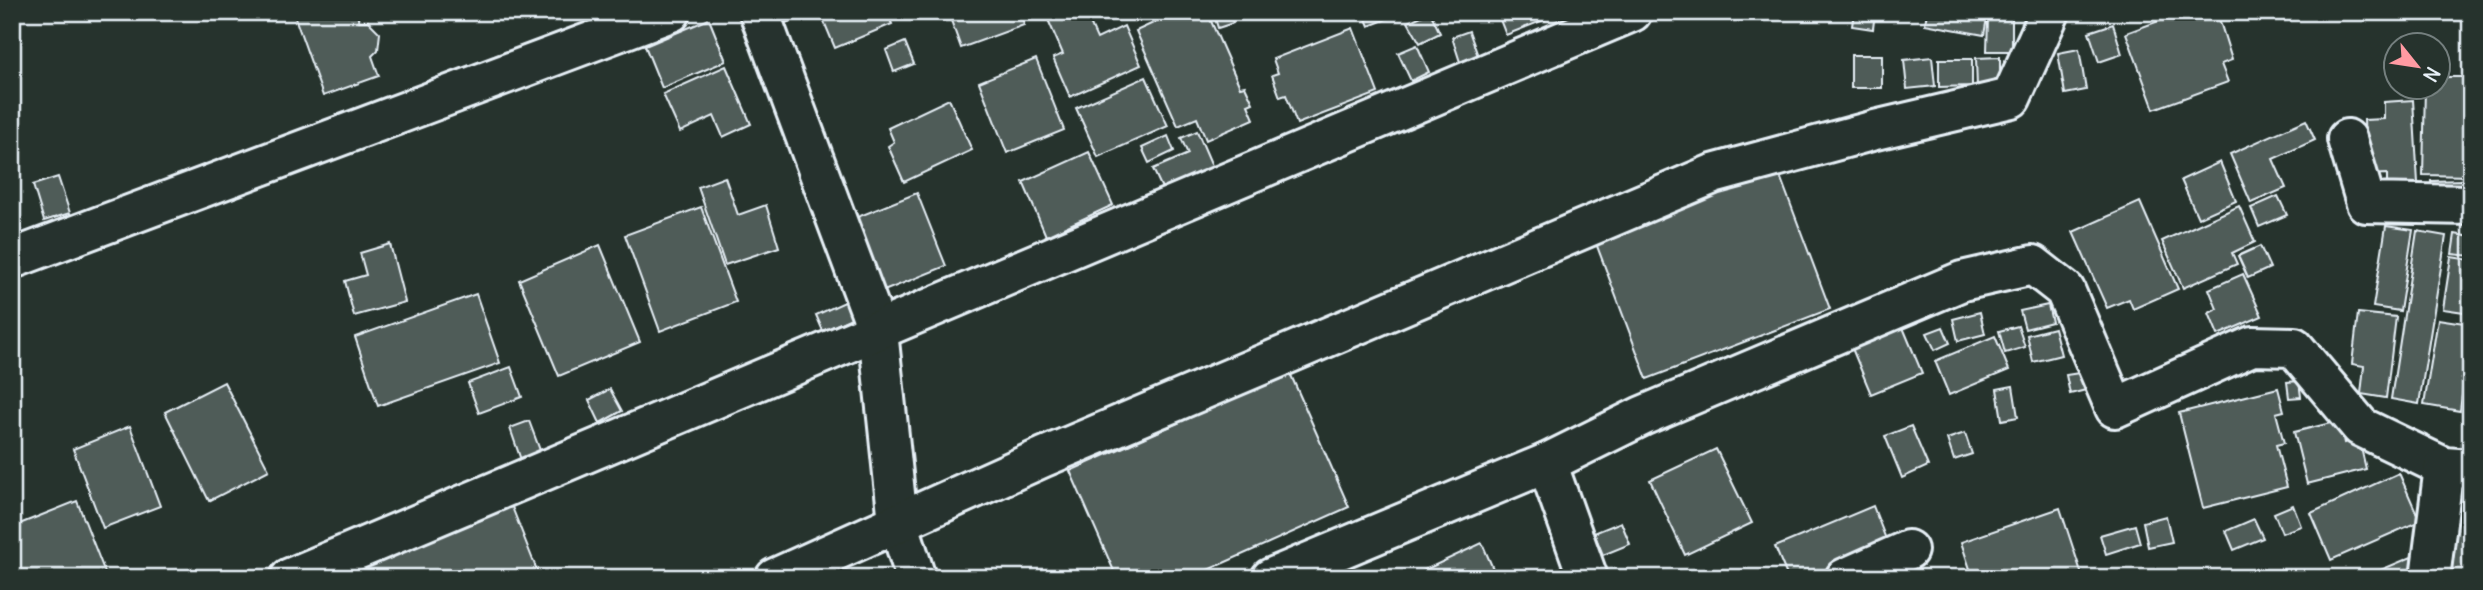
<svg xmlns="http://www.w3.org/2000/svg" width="2483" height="590" viewBox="0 0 2483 590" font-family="Delius,sans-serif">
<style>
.building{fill:#505c59;stroke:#e8f1f8;stroke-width:2}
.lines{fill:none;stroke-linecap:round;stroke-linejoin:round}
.minor-casing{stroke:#e8f1f8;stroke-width:44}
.minor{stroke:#26332d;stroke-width:38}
</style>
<rect width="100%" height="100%" fill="#26332d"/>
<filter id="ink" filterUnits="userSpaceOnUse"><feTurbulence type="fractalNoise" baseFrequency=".0143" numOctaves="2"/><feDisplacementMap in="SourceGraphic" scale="14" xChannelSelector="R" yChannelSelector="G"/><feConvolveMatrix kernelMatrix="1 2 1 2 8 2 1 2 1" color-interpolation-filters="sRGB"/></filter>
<g filter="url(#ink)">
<g class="building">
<polygon points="293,12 356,12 359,21 368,21 380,33 378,50 372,56 379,76 323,96"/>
<polygon points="773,12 804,12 806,15 778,26"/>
<polygon points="820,12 887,12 892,24 835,48"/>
<polygon points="948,12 1020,12 1024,25 961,48"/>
<polygon points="1053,12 1085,12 1097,39 1124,26 1141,65 1070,97 1053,58 1063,54 1046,15"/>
<polygon points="1177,12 1207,12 1240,87 1245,86 1253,103 1248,105 1254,119 1206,140 1197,118 1178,126 1136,31"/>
<polygon points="1213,12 1230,12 1233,23 1218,28"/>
<polygon points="1363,12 1405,12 1369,26"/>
<polygon points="1430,12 1440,33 1420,43 1408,22"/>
<polygon points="1497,12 1564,12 1506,35"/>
<polygon points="1854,12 1875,12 1873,29 1852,26"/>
<polygon points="1927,12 1988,12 1984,35 1925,24"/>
<polygon points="2183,12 2217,12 2232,60 2221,64 2228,82 2154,109 2126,33"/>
<polygon points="709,19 726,61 662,88 645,46"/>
<polygon points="1988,19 2012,19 2012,51 1987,51"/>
<polygon points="2113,24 2122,54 2099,62 2089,32"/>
<polygon points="1353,28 1378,93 1297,124 1286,95 1280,97 1272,75 1278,73 1273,59"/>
<polygon points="1469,31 1478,56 1460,62 1452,37"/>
<polygon points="905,42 914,64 894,72 886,50"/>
<polygon points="1417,45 1429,72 1411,81 1398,53"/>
<polygon points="2079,49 2086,90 2065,94 2058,53"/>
<rect x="1851" y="55" width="31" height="33"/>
<polygon points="1932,57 1935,86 1907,89 1904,60"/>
<polygon points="2000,57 2000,87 1977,88 1976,58"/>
<polygon points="1036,59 1064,130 1007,153 979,82"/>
<polygon points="1939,59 1972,59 1972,86 1939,87"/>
<polygon points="726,66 751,124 723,137 714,116 680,132 663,94"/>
<polygon points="1146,77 1168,126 1098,157 1076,108"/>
<polygon points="2438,77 2464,77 2463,93 2471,93 2471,176 2423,175 2425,88 2438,88"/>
<polygon points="949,99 972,150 904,182 888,146 894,142 888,128"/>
<polygon points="2413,100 2418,183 2387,184 2387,174 2366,175 2364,120 2384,119 2384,102"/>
<polygon points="2306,120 2315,140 2273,159 2286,188 2251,203 2230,154"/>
<polygon points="1197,131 1213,168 1166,197 1153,169 1188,154 1181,138"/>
<polygon points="1168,136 1174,151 1149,163 1142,148"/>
<polygon points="1089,152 1113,205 1046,236 1023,182"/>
<polygon points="2220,162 2236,201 2198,218 2181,180"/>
<polygon points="1777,168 1830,309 1647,379 1594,238"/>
<polygon points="58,177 70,213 44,221 33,185"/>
<polygon points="725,177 738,215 766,205 779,247 725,265 698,187"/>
<polygon points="2463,180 2463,197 2432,197 2431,181"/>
<polygon points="917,193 946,266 884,291 855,218"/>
<polygon points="2278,196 2287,215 2259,227 2251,208"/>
<polygon points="2140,202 2178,289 2133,309 2129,299 2107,308 2073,232"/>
<polygon points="2239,206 2255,242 2232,253 2237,264 2183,288 2162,241"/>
<polygon points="701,207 736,302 660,331 625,235"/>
<polygon points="2386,226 2413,230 2400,311 2373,307"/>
<polygon points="2417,231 2446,236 2419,404 2391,399"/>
<polygon points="2455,234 2471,237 2471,256 2452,254"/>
<polygon points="390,244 405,302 354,316 345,281 366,275 360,253"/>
<polygon points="600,245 640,342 559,376 519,280"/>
<polygon points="2260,246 2270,268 2248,278 2238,256"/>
<polygon points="2451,257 2471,260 2471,313 2443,309"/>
<polygon points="2243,274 2262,316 2218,335 2209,313 2217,309 2209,289"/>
<polygon points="476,294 500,363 378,406 355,337"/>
<polygon points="849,300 856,316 823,331 816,315"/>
<polygon points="2048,305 2052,322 2025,329 2020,311"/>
<polygon points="1980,312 1985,334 1958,341 1953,319"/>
<polygon points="2358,313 2396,317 2386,398 2361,394 2364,366 2352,364"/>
<polygon points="2438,319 2471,324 2460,411 2424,405"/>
<polygon points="1902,325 1922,373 1871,394 1851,346"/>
<polygon points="2018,326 2025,347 2005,353 1999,331"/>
<polygon points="1943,327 1950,343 1935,350 1927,333"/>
<polygon points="2054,328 2061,355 2033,362 2027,335"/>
<polygon points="1995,336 2009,370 1949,395 1935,361"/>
<polygon points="511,367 522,397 479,413 468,383"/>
<polygon points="2086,372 2090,389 2070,394 2066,375"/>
<polygon points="1290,373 1349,507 1190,578 1117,578 1070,471"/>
<polygon points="2299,381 2301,397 2289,398 2287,382"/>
<polygon points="224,382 269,470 209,501 165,412"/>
<polygon points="2013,386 2018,417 2002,420 1997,389"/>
<polygon points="2278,388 2284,411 2276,413 2284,443 2276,445 2287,487 2203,508 2179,413"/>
<polygon points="610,389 622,411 600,423 589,400"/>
<polygon points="529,421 541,453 521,460 510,428"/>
<polygon points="2339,421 2344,443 2359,439 2366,469 2307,484 2294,432"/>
<polygon points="130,426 160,506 103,528 73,449"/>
<polygon points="1911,426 1928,466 1902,478 1885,436"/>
<polygon points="1965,433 1972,454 1954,460 1947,439"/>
<polygon points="1716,449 1752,523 1685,555 1650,480"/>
<polygon points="2399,473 2420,521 2331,560 2311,513"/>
<polygon points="2458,485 2471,486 2471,578 2451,578"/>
<polygon points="77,501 107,578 24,578 12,548 12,527"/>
<polygon points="510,502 540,578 326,578"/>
<polygon points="2293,505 2301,526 2282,533 2274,513"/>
<polygon points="1873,506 1891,552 1831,578 1788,578 1775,547"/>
<polygon points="2060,508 2083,578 1973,578 1961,542"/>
<polygon points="2166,516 2172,542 2148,547 2143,522"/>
<polygon points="2254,519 2263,538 2234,550 2226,531"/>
<polygon points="1621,522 1630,544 1603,555 1594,533"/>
<polygon points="2135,525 2140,543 2106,554 2100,535"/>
<polygon points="1482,543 1497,578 1413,578 1412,576"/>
<polygon points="2416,555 2413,578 2362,578"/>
</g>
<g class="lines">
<g class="minor-casing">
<g id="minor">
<polyline points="759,12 878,331 898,522 916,578"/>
<polyline points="2347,139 2366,203 2471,205"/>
<polyline points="12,259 671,12"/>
<polyline points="1547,463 1588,578"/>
<polyline points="290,578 1632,12"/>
<polyline points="775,578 1044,457 1713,174 1875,130 2011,98 2050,12"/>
<polyline points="1271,578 1547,463 1642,416 1962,281 2033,265 2065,290 2115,408 2252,346 2294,347 2361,427 2444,467 2471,469"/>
<polyline points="1845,578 1908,550"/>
<polyline points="2430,578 2444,467"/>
</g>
</g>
<use href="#minor" class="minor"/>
</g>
</g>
<rect width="2483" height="590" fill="none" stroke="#26332d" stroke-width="42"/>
<rect x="21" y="21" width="2441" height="548" fill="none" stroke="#e8f1f8" stroke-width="2.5" filter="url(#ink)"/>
<g transform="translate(2417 66) rotate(120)"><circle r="33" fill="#26332d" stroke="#747f7e" stroke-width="2"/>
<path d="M0-5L12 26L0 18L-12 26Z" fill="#ff9aa2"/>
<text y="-10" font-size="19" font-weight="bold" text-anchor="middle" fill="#e8f1f8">N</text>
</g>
</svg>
